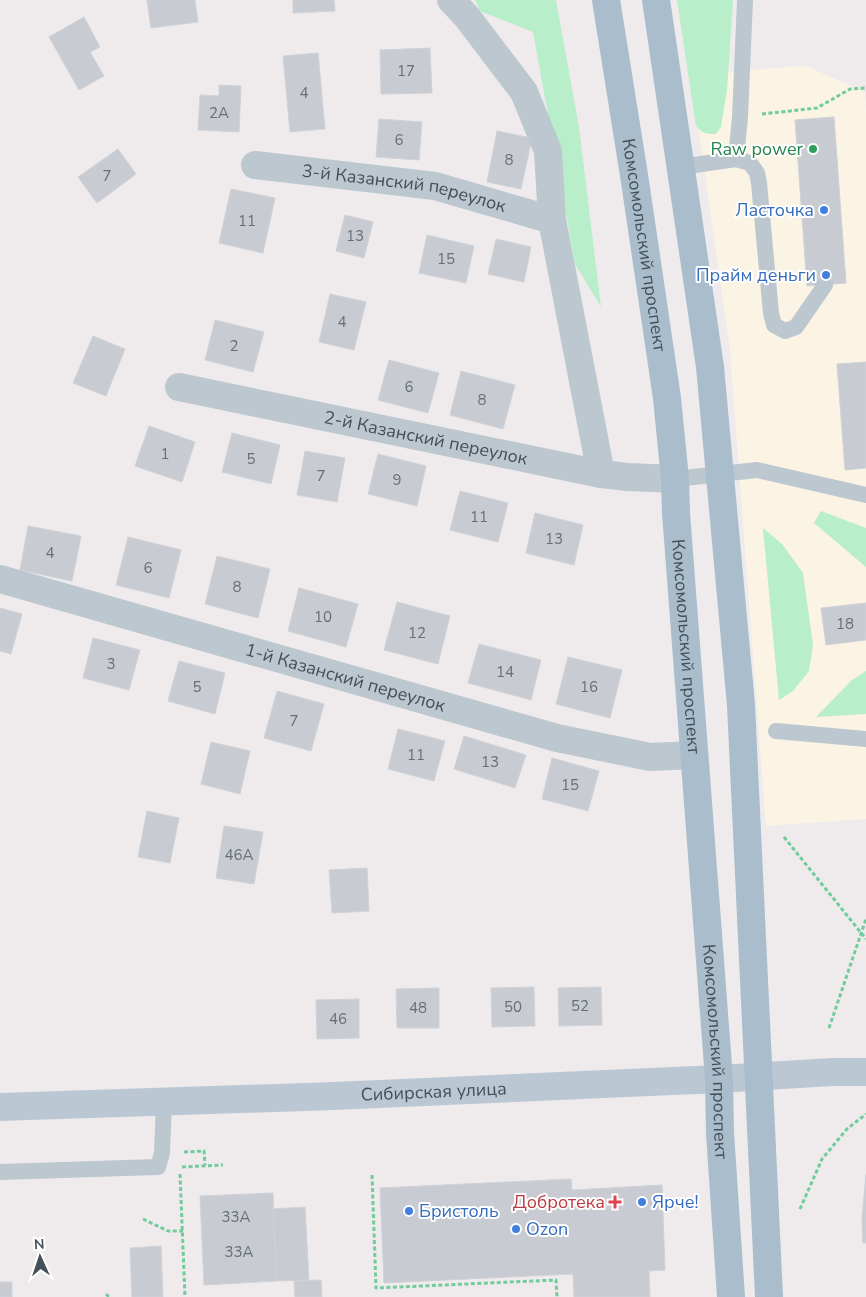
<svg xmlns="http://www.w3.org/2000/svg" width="866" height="1297" viewBox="0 0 866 1297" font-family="'Nunito Sans',sans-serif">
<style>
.commercial{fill:#fbf3e3}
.green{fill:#b8eeca}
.building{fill:#c8cbd1;stroke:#cfd2d8}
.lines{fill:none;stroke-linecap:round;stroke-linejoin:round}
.path{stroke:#70cc9a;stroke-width:3;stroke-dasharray:4 2.5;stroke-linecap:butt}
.lane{stroke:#bcc7cf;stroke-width:16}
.street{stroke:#bcc7cf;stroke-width:28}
.secondary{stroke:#bbc8d4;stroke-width:28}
.primary{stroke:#aabdcc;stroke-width:28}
.leisure-dot{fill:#2e9e5b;stroke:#fff;stroke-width:2}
.shop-dot{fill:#3f7fe0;stroke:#fff;stroke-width:2}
.health-dot{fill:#e0444e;stroke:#fff;stroke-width:2}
.labels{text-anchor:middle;stroke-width:4;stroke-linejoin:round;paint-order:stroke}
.number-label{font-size:15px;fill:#656f77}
.leisure-label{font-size:18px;fill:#27864d;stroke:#fff;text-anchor:end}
.street-label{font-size:18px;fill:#445059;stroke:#fff}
.shop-label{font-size:18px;fill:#366cbe;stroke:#fff;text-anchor:start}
.health-label{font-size:18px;fill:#be3a42;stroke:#fff;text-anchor:end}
</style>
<rect width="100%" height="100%" fill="#efebec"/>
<polygon class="commercial" points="806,66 865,92 866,110 866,819 766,826 730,351 691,74"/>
<g class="green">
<polygon points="475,0 556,0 579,127 601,307 575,264 533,32 480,11"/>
<path d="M677 0H733L727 90 721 127 716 134C707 134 703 134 696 126Z"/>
<polygon points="821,511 866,528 866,567 814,523"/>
<polygon points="763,528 782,544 803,573 813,645 809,671 793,691 779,700"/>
<polygon points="866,671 866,714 816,717 852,680"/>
</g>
<g class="building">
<polygon points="147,0 195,0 198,22 151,28"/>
<polygon points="293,0 334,0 335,11 293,13"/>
<polygon points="84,17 100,47 90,52 104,76 79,90 49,37"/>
<polygon points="430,48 432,93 381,94 380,50"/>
<polygon points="318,53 325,129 290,132 283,56"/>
<polygon points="219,85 241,86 239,132 198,130 200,95 219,96"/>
<polygon points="834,117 846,283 807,286 795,120"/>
<polygon points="379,119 422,122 419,160 376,157"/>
<polygon points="497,131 532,138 521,189 487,182"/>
<polygon points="118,149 136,174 97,203 78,177"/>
<polygon points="231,189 275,198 263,253 219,243"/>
<polygon points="345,215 373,222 364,258 336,251"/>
<polygon points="427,235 474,246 466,283 419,273"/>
<polygon points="496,239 531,247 524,282 488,274"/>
<polygon points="330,294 366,302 354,350 319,342"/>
<polygon points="215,320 264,332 253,372 205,360"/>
<polygon points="93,336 125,349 106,396 73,383"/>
<polygon points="389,360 439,373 428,413 378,400"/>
<polygon points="866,362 866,468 845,470 837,364"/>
<polygon points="461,371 515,385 503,429 450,415"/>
<polygon points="149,426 195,442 182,482 135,466"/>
<polygon points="232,433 280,445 271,484 222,472"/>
<polygon points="305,451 345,458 337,502 297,495"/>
<polygon points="378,454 426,466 417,506 368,494"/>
<polygon points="460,491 508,503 498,542 450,530"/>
<polygon points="535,513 583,525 574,565 526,553"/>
<polygon points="28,526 81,536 72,581 20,570"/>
<polygon points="128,537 181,550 169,598 116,585"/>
<polygon points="217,556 270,569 258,618 205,604"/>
<polygon points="299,588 358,604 346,647 288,631"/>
<polygon points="397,602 450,616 438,664 384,650"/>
<polygon points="866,603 866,640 826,645 821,608"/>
<polygon points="0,608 22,614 11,654 0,651"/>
<polygon points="93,638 140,650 129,690 83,678"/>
<polygon points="479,644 541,660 531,700 468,683"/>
<polygon points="568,657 622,670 610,718 556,704"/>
<polygon points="179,661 225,673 215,714 168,701"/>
<polygon points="277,691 324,704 311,751 264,738"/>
<polygon points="398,729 445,741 434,781 388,769"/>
<polygon points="464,736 526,755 515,788 454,769"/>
<polygon points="211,742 250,751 240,794 201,784"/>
<polygon points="552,758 599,771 588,811 542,799"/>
<polygon points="147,811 179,818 170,863 138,857"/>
<polygon points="224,826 263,832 254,884 216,878"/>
<polygon points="367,868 369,911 332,913 329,870"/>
<polygon points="534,987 535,1026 492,1027 491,988"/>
<polygon points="601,987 602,1025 559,1026 558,988"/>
<polygon points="439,988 439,1028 397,1028 396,989"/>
<polygon points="359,999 359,1038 317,1039 316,1000"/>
<polygon points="866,1174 866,1243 863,1243 862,1218"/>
<polygon points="571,1179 572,1190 662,1185 665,1270 649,1271 650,1297 574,1297 573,1274 384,1283 380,1188"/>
<polygon points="273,1193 277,1281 204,1285 200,1196"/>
<polygon points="305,1207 309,1280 277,1281 273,1209"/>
<polygon points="161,1246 163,1297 132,1297 130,1248"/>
<polygon points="321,1280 322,1297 295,1297 294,1281"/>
<rect x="0" y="1282" width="12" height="15"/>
</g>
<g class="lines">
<g class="path">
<polyline points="762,114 817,108 850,89 866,88"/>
<polyline points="784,837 866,939"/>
<polyline points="829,1028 866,919"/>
<polyline points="184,1152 204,1151 205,1165"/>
<polyline points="182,1167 223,1165"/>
<polyline points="180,1174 185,1297"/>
<polyline points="372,1175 376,1288 556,1280 557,1297"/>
<polyline points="800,1209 822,1159 847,1129 866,1114"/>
<polyline points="143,1219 168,1231 183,1231"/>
<polyline points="106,1294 109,1297"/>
</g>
<g class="lane">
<polyline points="736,159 740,117 745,0"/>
<polyline points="681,167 736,159 750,163 757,173 759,183 771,313 774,325 785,331 796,327 825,285"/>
<polyline points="675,479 757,470 866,495"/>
<polyline points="776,731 866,739"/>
<polyline points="0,1172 158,1167 162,1153 164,1102"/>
</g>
<g class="street">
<polyline points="451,0 467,17 524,92 548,151 552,220"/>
<path id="s1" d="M255 165 435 186 552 220 601 474"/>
<path id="s2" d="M179 387 601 474 628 477 675 479"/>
<path id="s3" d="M0 579 557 738 650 757 694 755"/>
</g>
<path class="secondary" id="s4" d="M0 1107 334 1096 719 1079 832 1072H866"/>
<g class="primary">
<path id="s5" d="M606 0 634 175 667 398 675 479 676 513 719 1079 720 1133 731 1297"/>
<polyline points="656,0 710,367 741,705 769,1297"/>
</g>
</g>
<circle class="leisure-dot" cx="813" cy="149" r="5"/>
<g class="shop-dot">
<circle cx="824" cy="210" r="5"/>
<circle cx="826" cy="275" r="5"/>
<circle cx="642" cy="1202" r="5"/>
<circle cx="409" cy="1211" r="5"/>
<circle cx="516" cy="1229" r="5"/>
</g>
<path class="health-dot" d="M612.5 1194.5h5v5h5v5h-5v5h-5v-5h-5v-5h5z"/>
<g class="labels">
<g class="number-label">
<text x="406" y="76">17</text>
<text x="304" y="98">4</text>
<text x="219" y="118">2А</text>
<text x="399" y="145">6</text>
<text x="509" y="165">8</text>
<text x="107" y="181">7</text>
<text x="247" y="226">11</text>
<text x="355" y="241">13</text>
<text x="446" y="264">15</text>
<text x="342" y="327">4</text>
<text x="234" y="351">2</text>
<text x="409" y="392">6</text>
<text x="482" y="405">8</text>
<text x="165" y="459">1</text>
<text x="251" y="464">5</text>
<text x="321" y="481">7</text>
<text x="397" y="485">9</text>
<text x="479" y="522">11</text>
<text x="554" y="544">13</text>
<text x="50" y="558">4</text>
<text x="148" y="573">6</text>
<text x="237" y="592">8</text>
<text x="323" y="622">10</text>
<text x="845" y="629">18</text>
<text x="417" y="638">12</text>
<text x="111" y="669">3</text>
<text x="505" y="677">14</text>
<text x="197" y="692">5</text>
<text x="589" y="692">16</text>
<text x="294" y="726">7</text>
<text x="416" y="760">11</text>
<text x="490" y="767">13</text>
<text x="570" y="790">15</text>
<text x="239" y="860">46А</text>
<text x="580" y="1011">52</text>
<text x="513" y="1012">50</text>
<text x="418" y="1013">48</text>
<text x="338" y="1024">46</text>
<text x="236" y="1222">33А</text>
<text x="239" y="1257">33А</text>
</g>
<g class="leisure-label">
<text x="803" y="155">Raw power</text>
</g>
<g class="street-label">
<text dy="6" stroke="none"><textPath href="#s1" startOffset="151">3-й Казанский переулок</textPath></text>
<text dy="6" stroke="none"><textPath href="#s5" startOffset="248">Комсомольский проспект</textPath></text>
<text dy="6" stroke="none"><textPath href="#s2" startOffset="252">2-й Казанский переулок</textPath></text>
<text dy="6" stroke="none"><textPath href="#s5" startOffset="652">Комсомольский проспект</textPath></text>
<text dy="6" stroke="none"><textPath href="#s3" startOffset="359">1-й Казанский переулок</textPath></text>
<text dy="6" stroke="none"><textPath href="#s5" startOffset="1058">Комсомольский проспект</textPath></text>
<text dy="6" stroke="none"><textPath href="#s4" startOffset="434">Сибирская улица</textPath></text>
</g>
<g class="shop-label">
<text x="814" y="216" text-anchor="end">Ласточка</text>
<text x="816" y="281" text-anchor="end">Прайм деньги</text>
<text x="652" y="1208">Ярче!</text>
<text x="419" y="1217">Бристоль</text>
<text x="526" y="1235">Ozon</text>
</g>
<g class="health-label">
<text x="605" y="1208">Добротека</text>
</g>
</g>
<g transform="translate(40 1257) rotate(357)" stroke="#ffffff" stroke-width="4" paint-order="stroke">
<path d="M0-4L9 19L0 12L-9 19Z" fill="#445059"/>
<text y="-8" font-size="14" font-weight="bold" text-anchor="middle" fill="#445059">N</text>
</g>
</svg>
